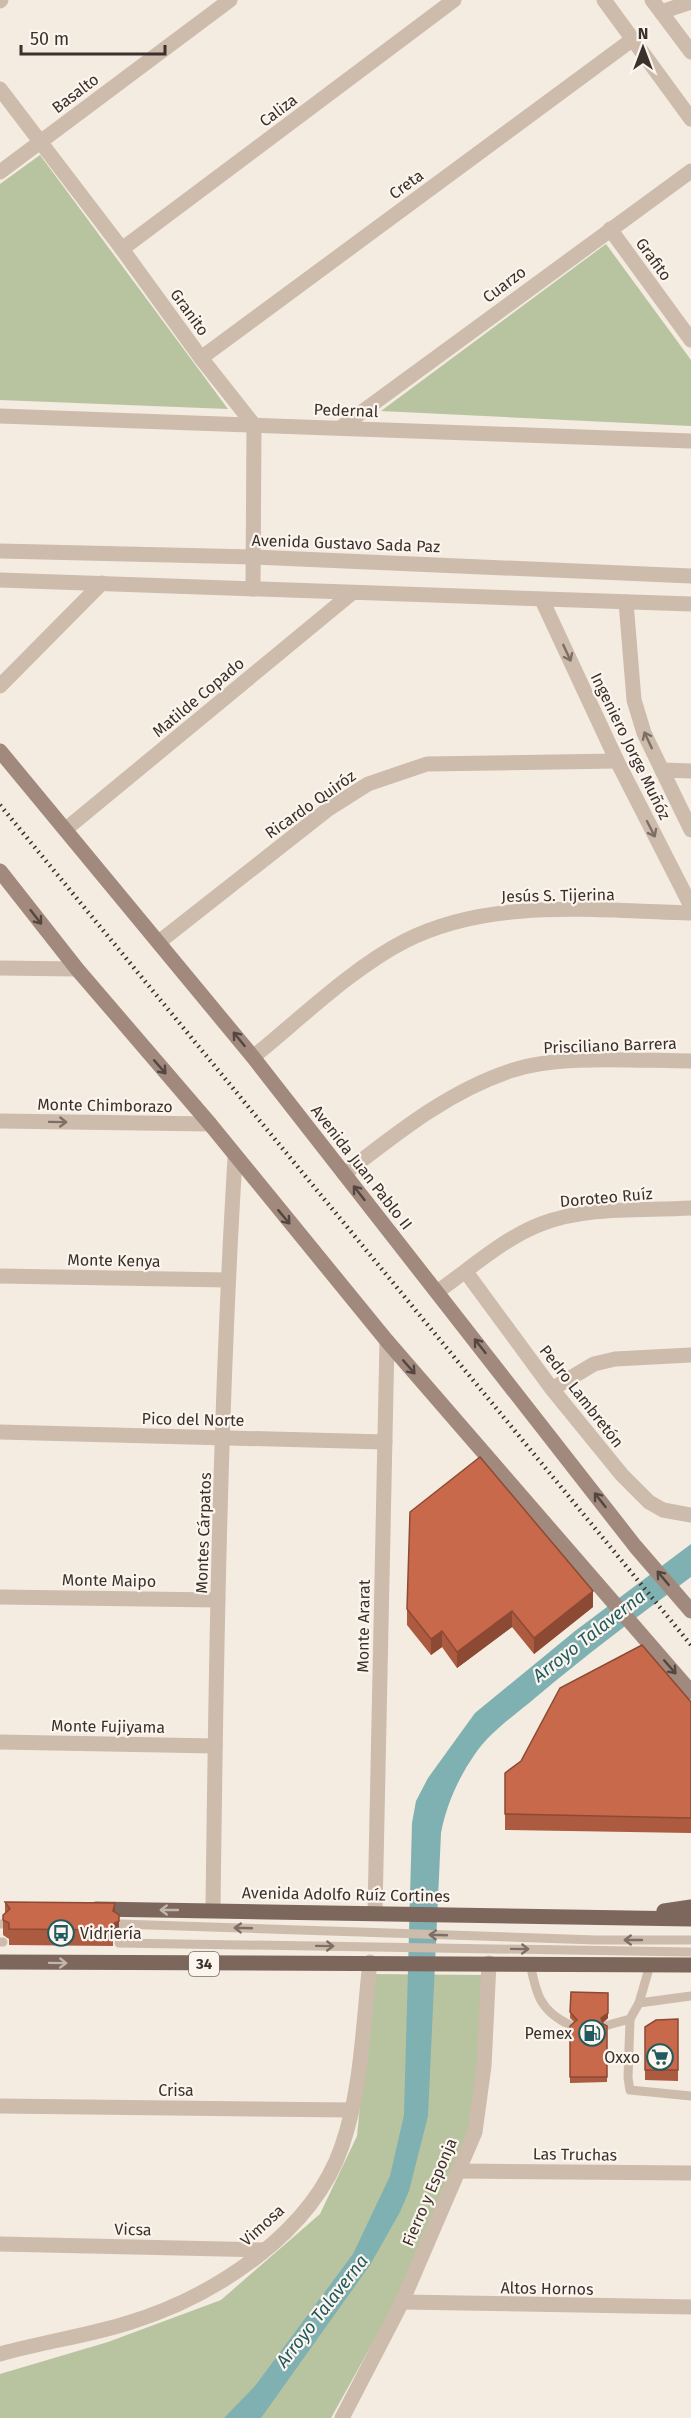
<svg xmlns="http://www.w3.org/2000/svg" width="691" height="2418" viewBox="0 0 691 2418" font-family="'Fira Sans',sans-serif">
<style>
.green{fill:#b8c4a0}
.water{fill:#7fb0b2}
.lines{fill:none;stroke-linecap:round;stroke-linejoin:round}
.service{stroke:#cdbbac;stroke-width:9}
.minor{stroke:#cdbbac;stroke-width:15}
.tertiary{stroke:#cdbbac;stroke-width:15}
.secondary{stroke:#a18a7d;stroke-width:15}
.primary{stroke:#7d675c;stroke-width:15}
.rail{stroke:#3b302b;stroke-width:4.5;stroke-dasharray:1.5 4.5;stroke-linecap:butt}
.wall{fill:#ac5a40}
.shaded-wall{fill:#8c4a34}
.building{fill:#c8694b;stroke:#8c4a34;stroke-width:1.5}
.oneway{stroke:#7d6f65}
.oneway2{stroke:#544640}
.oneway3{stroke:#c2b5ac}
.labels{text-anchor:middle;stroke-width:4.5;stroke-linejoin:round;paint-order:stroke}
.shield{fill:#fbf5ee;stroke:#756b66;stroke-width:1.5}
.shield-label{font-size:15px;font-weight:bold;fill:#3b302b}
.street-label{font-size:16px;fill:#3b302b;stroke:#fbf5ee}
.poi-label{font-size:16px;fill:#3b302b;stroke:#fbf5ee;text-anchor:end}
.water-label{font-size:18px;font-style:italic;fill:#1f5a5e;stroke:#fbf5ee}
</style>
<rect width="100%" height="100%" fill="#f4ebe1"/>
<g class="green">
<polygon points="40,155 228,409 0,400 0,184"/>
<polygon points="606,244 691,360 691,426 381,411"/>
<polygon points="373,1974 484,1975 477,2102 470,2135 397,2299 331,2418 0,2418 0,2374 108,2342 221,2300 320,2214 357,2136"/>
</g>
<path class="water" d="M691 1544V1577C638 1616 586 1655 535 1698 515 1715 490 1732 475 1754 459 1777 446 1805 441 1833L428 2116 409 2191 400 2212 370 2265 261 2418H224L255 2386 353 2254 390 2176 404 2115 412 1823 416 1801 428 1778 475 1713 575 1631Z"/>
<g class="lines">
<g class="service">
<polyline points="0,1924 3,1924"/>
<polyline points="119,1924 596,1940 691,1940"/>
<polyline points="0,1942 3,1942"/>
<polyline points="119,1943 691,1952"/>
<path d="M530 1963C536 1994 540 2011 570 2025"/>
<polyline points="639,2003 691,1996"/>
<polyline points="630,2019 628,2078 630,2090 691,2096"/>
<polyline points="608,2025 630,2019 639,2003 650,1965"/>
</g>
<g class="minor">
<polyline points="0,1 1,0"/>
<polyline points="661,12 691,2"/>
<polyline points="0,89 122,249 201,358 254,425 253,589"/>
<polyline points="0,172 230,0"/>
<polyline points="610,229 691,340"/>
<polyline points="122,249 454,0"/>
<polyline points="201,358 633,39"/>
<polyline points="0,416 691,441"/>
<polyline points="340,428 691,171"/>
<polyline points="0,551 253,557 691,576"/>
<polyline points="542,600 617,761 691,906"/>
<polyline points="626,602 634,700 644,733 691,830"/>
<polyline points="0,686 102,583"/>
<polyline points="662,770 691,771"/>
<polyline points="66,829 352,593"/>
<polyline points="159,942 327,810 368,784 427,764 617,761"/>
<polyline points="0,968 77,969"/>
<path d="M253 1057C299 1020 352 968 405 941 492 897 596 911 691 913"/>
<polyline points="0,1121 210,1124"/>
<path d="M344 1174C396 1134 447 1092 510 1071 559 1054 638 1061 691 1061"/>
<polyline points="466,1272 552,1389 622,1475 649,1502 663,1510 691,1515"/>
<polyline points="0,1276 228,1280"/>
<path d="M437 1292C470 1269 504 1238 541 1224 587 1206 642 1211 691 1208"/>
<polyline points="552,1389 594,1364 615,1359 691,1355"/>
<polyline points="0,1432 385,1442"/>
<polyline points="0,1597 218,1600"/>
<polyline points="0,1742 215,1746"/>
<path d="M213 1910C216 1659 220 1408 235 1158"/>
<polyline points="375,1912 387,1341"/>
<polyline points="0,2106 352,2110"/>
<polyline points="458,2171 691,2173"/>
<polyline points="0,2244 264,2250"/>
<polyline points="402,2302 691,2307"/>
<path d="M0 2354C42 2342 87 2336 128 2323 213 2297 312 2234 342 2146 362 2088 363 2023 370 1962"/>
<polyline points="342,2418 402,2302 475,2132 484,2066 489,1963"/>
</g>
<g class="tertiary">
<polyline points="604,0 691,119"/>
<polyline points="652,0 691,52"/>
<polyline points="0,580 691,604"/>
</g>
<g class="secondary">
<polyline points="0,751 253,1057 635,1546 691,1611"/>
<polyline points="0,871 77,969 210,1124 387,1341 691,1692"/>
</g>
<g class="primary">
<polyline points="96,1909 691,1919"/>
<polyline points="664,1911 691,1907"/>
<polyline points="0,1962 691,1965"/>
</g>
<polyline class="rail" points="0,805 691,1645"/>
</g>
<g class="wall">
<polygon points="593,1607 534,1654 512,1627 457,1668 442,1647 431,1655 407,1625 407,1609"/>
<polygon points="691,1702 691,1833 505,1830 505,1773"/>
<polygon points="5,1902 115,1912 119,1936 113,1940 113,1946 9,1945 9,1939 3,1935 3,1915 5,1913"/>
<polygon points="571,1992 608,1993 608,2018 603,2023 607,2026 607,2082 570,2083 570,2026 574,2022 570,2018"/>
<polygon points="678,2019 678,2081 645,2080 645,2027"/>
</g>
<g class="shaded-wall">
<polygon points="593,1591 593,1607 534,1654 534,1638"/>
<polygon points="512,1611 512,1627 457,1668 457,1652"/>
<polygon points="442,1631 442,1647 431,1655 431,1639"/>
<polygon points="115,1903 115,1919 119,1921 119,1936 113,1940 113,1911"/>
<polygon points="608,2013 608,2018 601,2024 601,2018"/>
</g>
<g class="building">
<polygon points="480,1457 593,1591 534,1638 512,1611 457,1652 442,1631 431,1639 407,1609 410,1512"/>
<polygon points="642,1645 691,1702 691,1818 505,1814 505,1773 521,1761 560,1688"/>
<polygon points="5,1902 115,1903 113,1911 119,1915 119,1921 113,1924 113,1930 9,1929 9,1923 3,1920 3,1915 10,1909"/>
<polygon points="571,1992 608,1993 608,2013 601,2018 603,2024 607,2026 607,2077 570,2077 570,2026 577,2020 570,2012"/>
<polygon points="678,2019 678,2070 645,2070 645,2027 656,2020"/>
</g>
<defs><path id="oneway-shaft" d="M-6 0H5M1.5-3L5.5 0L1.5 3" fill="none" stroke-width="1.6" stroke-linecap="round" stroke-linejoin="round" transform="scale(1.5)"/></defs>
<g class="oneway">
<use href="#oneway-shaft" transform="translate(567 653) rotate(65)"/>
<use href="#oneway-shaft" transform="translate(648 740) rotate(-115)"/>
<use href="#oneway-shaft" transform="translate(651 829) rotate(63)"/>
<use href="#oneway-shaft" transform="translate(58 1122) rotate(1)"/>
<use href="#oneway-shaft" transform="translate(243 1928) rotate(-178)"/>
<use href="#oneway-shaft" transform="translate(438 1935) rotate(-178)"/>
<use href="#oneway-shaft" transform="translate(633 1940) rotate(180)"/>
<use href="#oneway-shaft" transform="translate(325 1946) rotate(1)"/>
<use href="#oneway-shaft" transform="translate(520 1949) rotate(1)"/>
</g>
<g class="oneway2">
<use href="#oneway-shaft" transform="translate(36 917) rotate(52)"/>
<use href="#oneway-shaft" transform="translate(239 1039) rotate(-129)"/>
<use href="#oneway-shaft" transform="translate(160 1067) rotate(49)"/>
<use href="#oneway-shaft" transform="translate(359 1193) rotate(-128)"/>
<use href="#oneway-shaft" transform="translate(284 1217) rotate(50)"/>
<use href="#oneway-shaft" transform="translate(480 1346) rotate(-128)"/>
<use href="#oneway-shaft" transform="translate(409 1367) rotate(49)"/>
<use href="#oneway-shaft" transform="translate(600 1500) rotate(-128)"/>
<use href="#oneway-shaft" transform="translate(663 1578) rotate(-130)"/>
<use href="#oneway-shaft" transform="translate(670 1667) rotate(49)"/>
</g>
<g class="oneway3">
<use href="#oneway-shaft" transform="translate(169 1910) rotate(-180)"/>
<use href="#oneway-shaft" transform="translate(58 1963) rotate(1)"/>
</g>
<defs>
<g id="bus-ring" transform="scale(1.35)"><circle r="9.5" fill="#fbf5ee" stroke="#1f5a5e" stroke-width="1.5"/><path d="M-5-6H5V4H4V6H2V4H-2V6H-4V4H-5ZM-3.5-4V0h7V-4ZM-3.5 1.2v1.5H-2V1.2ZM2 1.2v1.5H3.5V1.2Z" fill="#1f5a5e"/></g>
<g id="fuel-ring" transform="scale(1.35)"><circle r="9.5" fill="#fbf5ee" stroke="#1f5a5e" stroke-width="1.5"/><path d="M-5.5-6h7V0h2V4h1.3V-2.5L3-4.5l.8-.8L6-3V5H2.5V1h-1V6h-7ZM-4.2-4.7v3.2H.2V-4.7Z" fill="#1f5a5e"/></g>
<g id="supermarket-ring" transform="scale(1.35)"><circle r="9.5" fill="#fbf5ee" stroke="#1f5a5e" stroke-width="1.5"/><path d="M-6-5.5h2.5l.6 2H6L4.5 2H-2.5L-4.4-4H-6ZM-1.5 3.2a1.3 1.3 0 1 0 .1 0ZM3 3.2a1.3 1.3 0 1 0 .1 0Z" fill="#1f5a5e"/></g>
</defs>
<g fill-rule="evenodd">
<use href="#bus-ring" x="61" y="1933"/>
<use href="#fuel-ring" x="592" y="2033"/>
<use href="#supermarket-ring" x="660" y="2057"/>
</g>
<g class="labels">
<rect class="shield" x="189" y="1952" width="30" height="24" rx="4.5"/>
<g class="shield-label">
<text x="204" y="1969">34</text>
</g>
<g class="street-label">
<text transform="translate(75 93) rotate(-37)" y="6">Basalto</text>
<text transform="translate(278 110) rotate(-37)" y="6">Caliza</text>
<text transform="translate(406 184) rotate(-36)" y="6">Creta</text>
<text transform="translate(654 259) rotate(54)" y="6">Grafito</text>
<text transform="translate(504 284) rotate(-37)" y="6">Cuarzo</text>
<text transform="translate(190 312) rotate(54)" y="6">Granito</text>
<text transform="translate(346 410) rotate(2)" y="6">Pedernal</text>
<text transform="translate(346 543) rotate(2)" y="6">Avenida Gustavo Sada Paz</text>
<text transform="translate(198 697) rotate(-40)" y="6">Matilde Copado</text>
<text transform="translate(631 746) rotate(64)" y="6">Ingeniero Jorge Muñóz</text>
<text transform="translate(310 804) rotate(-35)" y="6">Ricardo Quiróz</text>
<text transform="translate(558 895) rotate(-1)" y="6">Jesús S. Tijerina</text>
<text transform="translate(610 1045) rotate(-2)" y="6">Prisciliano Barrera</text>
<text transform="translate(105 1105) rotate(1)" y="6">Monte Chimborazo</text>
<text transform="translate(362 1167) rotate(52)" y="6">Avenida Juan Pablo II</text>
<text transform="translate(606 1197) rotate(-5)" y="6">Doroteo Ruíz</text>
<text transform="translate(114 1260) rotate(1)" y="6">Monte Kenya</text>
<text transform="translate(582 1396) rotate(52)" y="6">Pedro Lambretón</text>
<text transform="translate(193 1419) rotate(1)" y="6">Pico del Norte</text>
<text transform="translate(203 1533) rotate(-88)" y="6">Montes Cárpatos</text>
<text transform="translate(109 1580) rotate(1)" y="6">Monte Maipo</text>
<text transform="translate(363 1626) rotate(-89)" y="6">Monte Ararat</text>
<text transform="translate(108 1726) rotate(1)" y="6">Monte Fujiyama</text>
<text transform="translate(346 1894) rotate(1)" y="6">Avenida Adolfo Ruíz Cortines</text>
<text x="176" y="2096">Crisa</text>
<text transform="translate(575 2154) rotate(1)" y="6">Las Truchas</text>
<text transform="translate(429 2192) rotate(-67)" y="6">Fierro y Esponja</text>
<text transform="translate(262 2225) rotate(-42)" y="6">Vimosa</text>
<text transform="translate(133 2229) rotate(1)" y="6">Vicsa</text>
<text transform="translate(547 2288) rotate(1)" y="6">Altos Hornos</text>
</g>
<g class="poi-label">
<text x="80" y="1939" text-anchor="start">Vidriería</text>
<text x="572" y="2039">Pemex</text>
<text x="640" y="2063">Oxxo</text>
</g>
<g class="water-label">
<text transform="translate(589 1636) rotate(-38)" y="6">Arroyo Talaverna</text>
<text transform="translate(322 2311) rotate(-52)" y="6">Arroyo Talaverna</text>
</g>
</g>
<g transform="translate(643 48)" stroke="#fbf5ee" stroke-width="4.5" paint-order="stroke">
<path d="M0-4.5L10 22L0 15L-10 22Z" fill="#3b302b"/>
<text y="-9" font-size="16" font-weight="bold" text-anchor="middle" fill="#3b302b">N</text>
</g>
<path d="M21 45v9h144v-9" fill="none" stroke="#3b302b" stroke-width="3"/>
<text x="30" y="45" font-size="18" fill="#3b302b" stroke="#fbf5ee" stroke-width="4.5" paint-order="stroke">50 m</text>
</svg>
